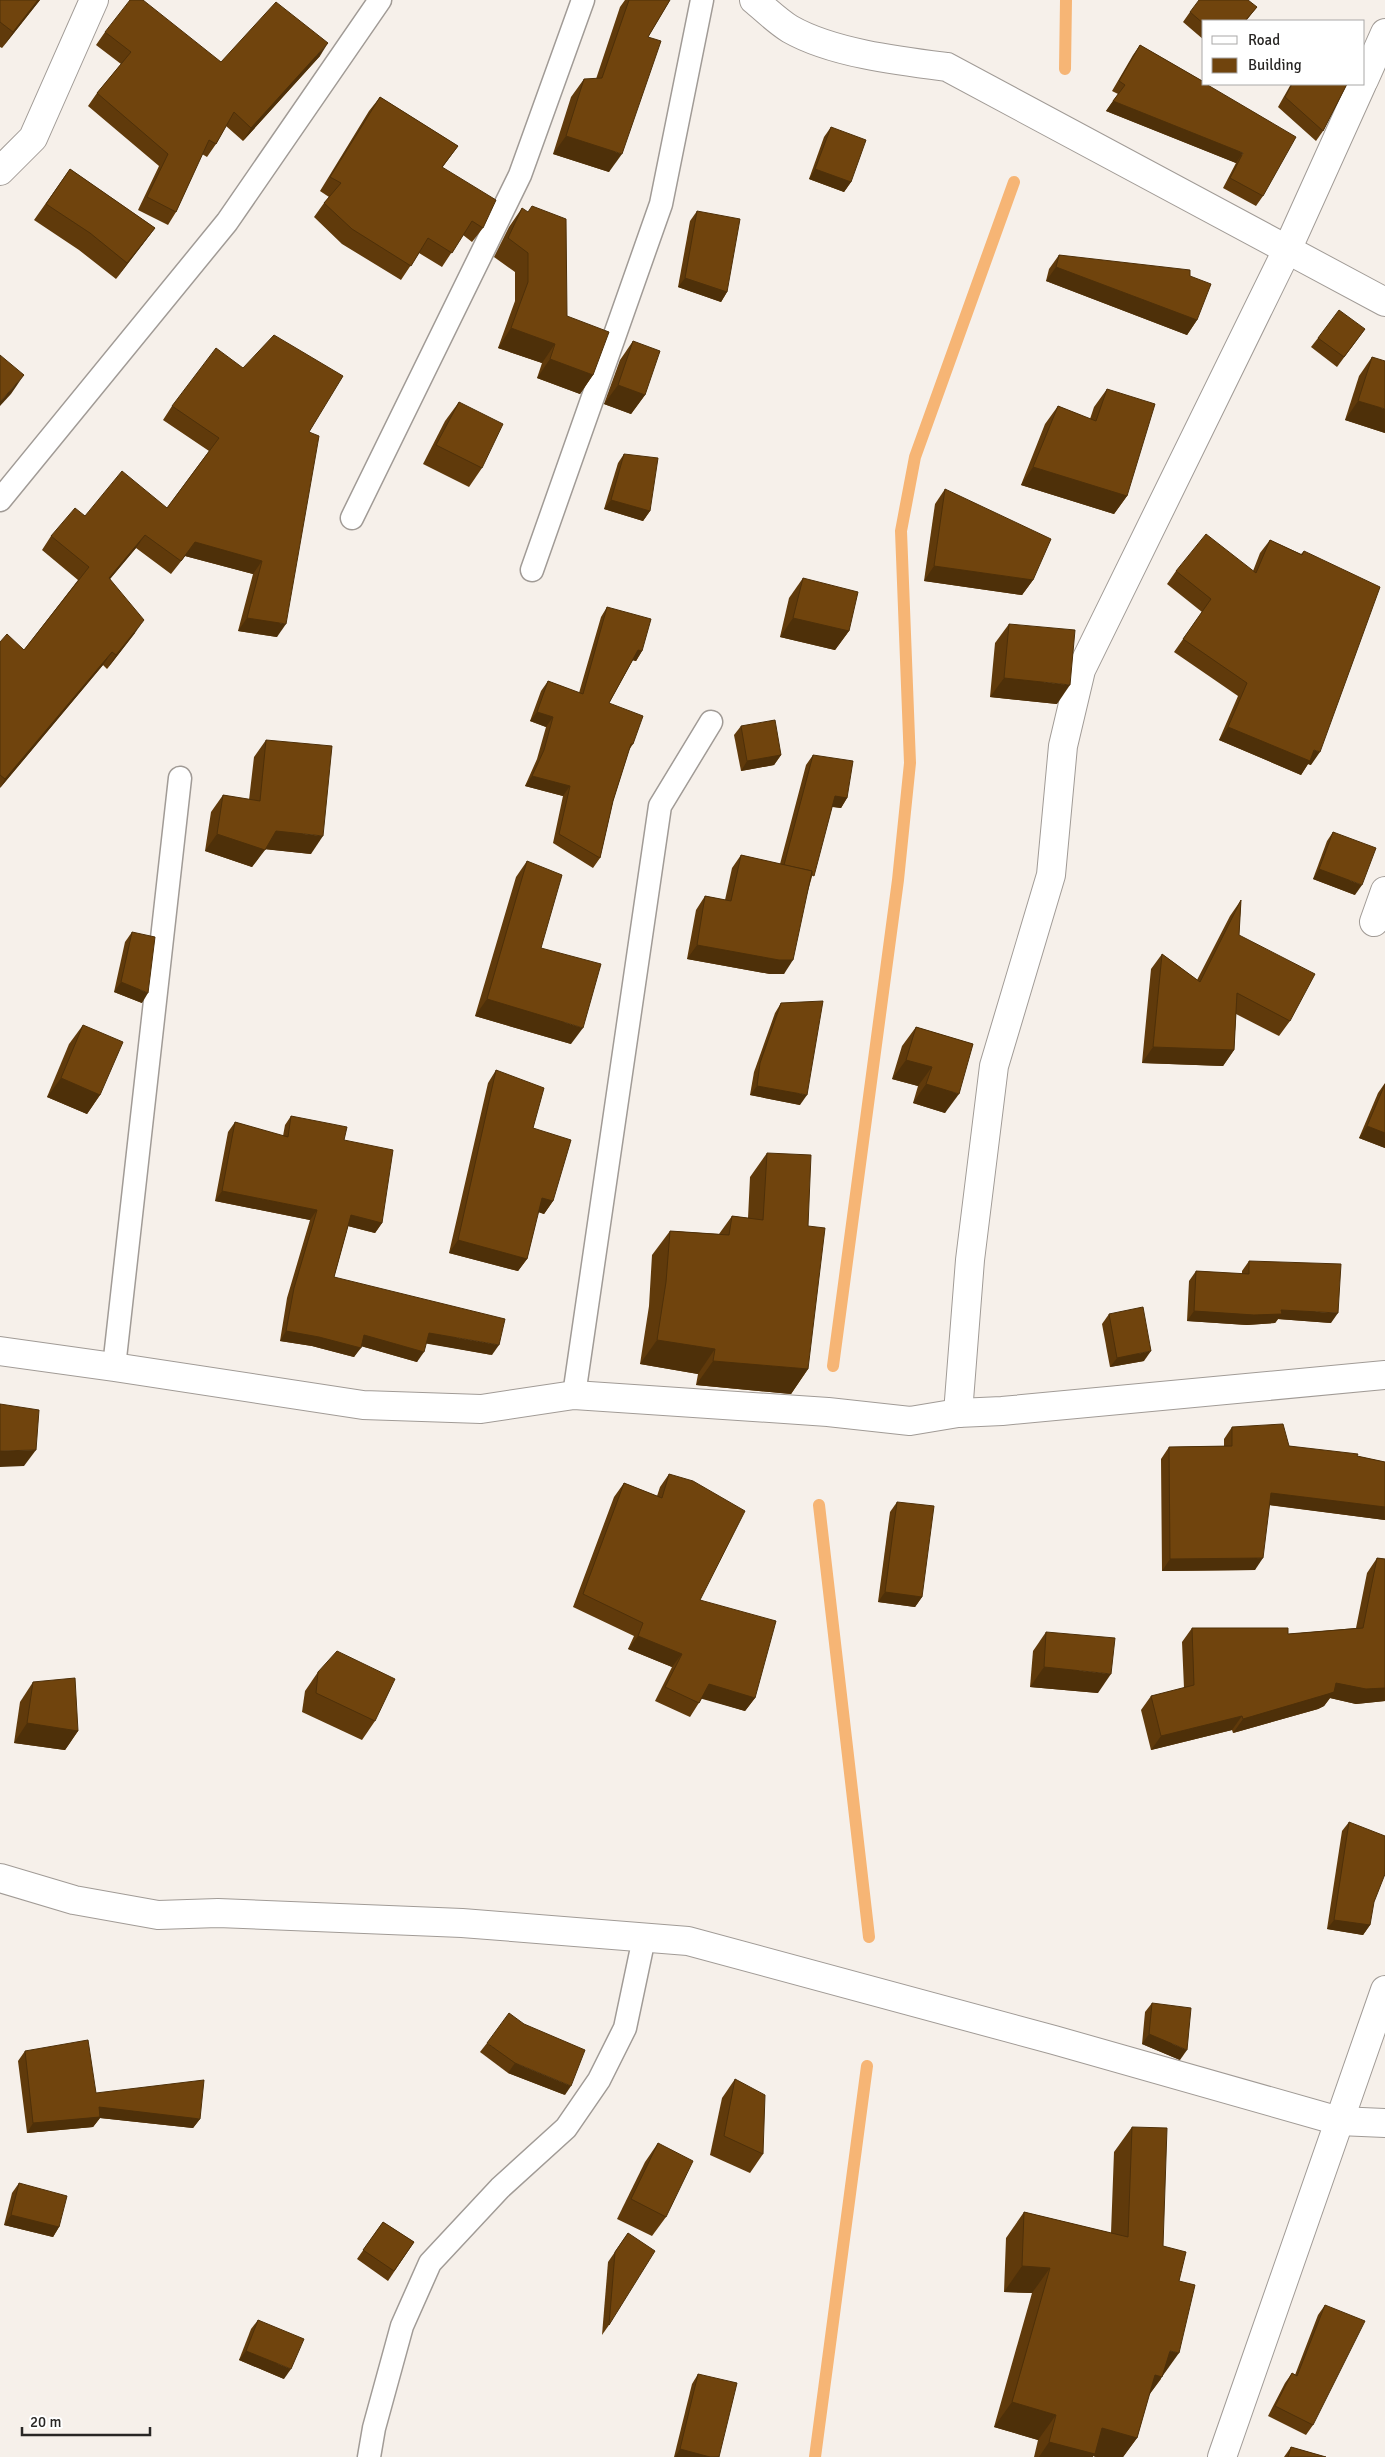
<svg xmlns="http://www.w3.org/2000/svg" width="1385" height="2457" viewBox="0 0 1385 2457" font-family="Signika,sans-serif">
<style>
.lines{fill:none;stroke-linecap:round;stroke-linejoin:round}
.stream{stroke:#f6b575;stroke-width:12}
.service-casing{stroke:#a19b96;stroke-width:25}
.minor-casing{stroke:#a19b96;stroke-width:30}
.service{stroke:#fff;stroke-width:22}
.minor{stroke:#fff;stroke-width:28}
.wall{fill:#603a0b}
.shaded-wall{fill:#4e3009}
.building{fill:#70440d;stroke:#4e3009}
</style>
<rect width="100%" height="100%" fill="#f6f0ea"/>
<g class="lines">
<g class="stream">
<polyline points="1065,69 1066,0"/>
<polyline points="833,1366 898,880 910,763 901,531 915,457 1014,182"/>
<polyline points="819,1505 869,1937"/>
<polyline points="815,2457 867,2066"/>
</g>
<g class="service-casing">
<g id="service">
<polyline points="0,500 227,222 380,0"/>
<polyline points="352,518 520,175 583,0"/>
<polyline points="532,570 661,204 702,0"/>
<polyline points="114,1367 180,778"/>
<polyline points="574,1395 660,806 711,722"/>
<polyline points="369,2457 374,2428 402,2326 430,2263 500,2188 566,2128 599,2080 625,2028 644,1938"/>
</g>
</g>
<g class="minor-casing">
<g id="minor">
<path d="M754 0C765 9 777 21 790 29 832 53 899 61 947 67L1385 302"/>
<polyline points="1364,80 1385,33"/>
<polyline points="0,171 33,138 94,0"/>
<polyline points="1374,922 1385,891"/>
<polyline points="0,1351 114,1367 363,1405 481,1409 574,1395 828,1412 910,1421 958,1413 1002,1411 1385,1375"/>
<polyline points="958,1413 970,1260 994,1066 1051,875 1063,746 1081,670 1287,250 1362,84"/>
<polyline points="0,1878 74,1900 158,1915 218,1913 462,1923 688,1941 1054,2040 1339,2121 1385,2123"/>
<polyline points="1222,2457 1385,1990"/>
</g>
</g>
<use href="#service" class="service"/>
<use href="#minor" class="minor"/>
</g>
<g class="wall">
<polygon points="0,0 40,0 2,48 0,47"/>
<polygon points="625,0 670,0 648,37 609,172 553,154 571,97 584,79 596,79 620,7"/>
<polygon points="1257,7 1246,21 1204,21 1204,40 1183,22 1190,12"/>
<polygon points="105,32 221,62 320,56 243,141 226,126 216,144 207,157 202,154 176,212 168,225 138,210 159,166 88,106 97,93 121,64 96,45"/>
<polygon points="1140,45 1204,82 1263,196 1256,206 1223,188 1236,163 1106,111 1118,94 1112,91 1133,55"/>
<polygon points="1291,84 1347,84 1323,131 1316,141 1278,107"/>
<polygon points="380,97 458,146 442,168 483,228 472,242 463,235 442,267 419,253 401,280 342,244 314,217 324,203 329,197 320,191 369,111"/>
<polygon points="831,127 851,182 844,192 809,179 824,137"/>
<polygon points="70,169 155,228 116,279 79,250 34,220"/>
<polygon points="522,208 567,316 593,375 580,394 537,378 542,363 498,348 515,301 515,272 494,257 509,227"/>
<polygon points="697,211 727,292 721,302 678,287 690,221"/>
<polygon points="1059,255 1190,276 1197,320 1187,335 1046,281 1049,269"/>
<polygon points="1365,329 1337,367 1311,347 1318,338"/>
<polygon points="633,341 645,395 631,414 604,404 620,360"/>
<polygon points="1372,357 1385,433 1345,420 1359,376"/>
<polygon points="1107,389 1127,496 1114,514 1021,485 1045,424 1058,406 1090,419 1094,407"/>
<polygon points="459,402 482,468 469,487 423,464 445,421"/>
<polygon points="172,406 309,432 277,637 238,631 253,574 185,556 171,574 136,548 110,579 135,633 107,669 103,665 0,788 0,642 24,650 78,580 42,550 51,536 85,516 167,508 209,451 163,420"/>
<polygon points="624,454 650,511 643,521 604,509 618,463"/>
<polygon points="945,489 1033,580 1022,595 924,581 935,504"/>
<polygon points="1270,540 1301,554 1304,551 1311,765 1308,764 1301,775 1219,740 1238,696 1174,652 1202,612 1167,584 1176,571 1253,571 1260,553"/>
<polygon points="803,578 849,631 835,650 780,637 789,598"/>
<polygon points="607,607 642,651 636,661 633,660 609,703 633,744 629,750 613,801 600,858 593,868 553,843 563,796 525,786 537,759 546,727 530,721 541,691 548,681 579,693 601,617"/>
<polygon points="1009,624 1057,704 990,697 995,643"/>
<polygon points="741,726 781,755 774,765 741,771 734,735"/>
<polygon points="266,740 311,854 265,849 252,867 205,851 211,812 223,795 249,800 254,757"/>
<polygon points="813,755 847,798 841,808 832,807 784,974 770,974 687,959 696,910 705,896 725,900 732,868 741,855 780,864 806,765"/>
<polygon points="1333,832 1355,895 1313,879 1327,841"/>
<polygon points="527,861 541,948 571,1044 475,1016 516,877"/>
<polygon points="1241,900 1239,935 1290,1021 1279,1036 1236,1014 1234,1050 1223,1066 1142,1063 1151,969 1162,954 1197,980 1230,916"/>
<polygon points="132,932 142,1003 114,992 125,942"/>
<polygon points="781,1003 800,1105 750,1095 754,1072 775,1013"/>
<polygon points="83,1025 100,1095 87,1114 47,1097 69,1044"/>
<polygon points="916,1027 973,1044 945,1113 913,1103 918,1086 892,1079 902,1046"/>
<polygon points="496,1070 533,1128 553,1201 544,1214 538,1212 527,1259 518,1271 449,1253 488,1083"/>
<polygon points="1385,1083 1385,1148 1359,1138 1378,1093"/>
<polygon points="291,1116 344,1140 382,1223 375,1233 348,1226 334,1277 492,1355 426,1343 417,1362 361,1346 354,1357 312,1346 280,1341 287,1298 310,1220 215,1201 228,1132 235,1122 283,1136 285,1125"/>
<polygon points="767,1153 808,1226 808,1369 791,1394 696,1385 698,1374 640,1364 649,1306 652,1255 670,1231 719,1234 732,1216 748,1218 750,1177"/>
<polygon points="1249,1261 1331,1323 1278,1319 1275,1323 1247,1325 1187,1321 1189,1281 1196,1271 1242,1274 1242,1271"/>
<polygon points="1109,1314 1144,1361 1110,1367 1102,1324"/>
<polygon points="1232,1427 1289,1446 1357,1456 1385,1462 1385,1520 1269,1505 1255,1570 1162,1571 1161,1459 1169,1447 1224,1446 1224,1439"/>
<polygon points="669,1474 700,1600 755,1698 745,1711 702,1698 690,1717 655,1701 672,1667 628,1649 634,1636 573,1607 614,1497 624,1483 657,1496 660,1487"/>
<polygon points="897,1502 922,1597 915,1607 878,1602 890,1512"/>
<polygon points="1377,1558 1385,1559 1385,1701 1356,1704 1330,1698 1324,1706 1318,1709 1233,1733 1232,1730 1151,1750 1141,1710 1151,1696 1184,1688 1182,1642 1192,1628 1288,1634 1356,1628 1367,1573"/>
<polygon points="1046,1632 1098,1693 1030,1687 1033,1651"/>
<polygon points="318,1672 375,1721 362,1740 302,1712 305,1691"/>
<polygon points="33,1682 78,1731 65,1750 14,1743 20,1702"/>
<polygon points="1349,1822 1370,1925 1363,1935 1327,1929 1342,1831"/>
<polygon points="1152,2003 1180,2060 1142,2044 1145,2012"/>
<polygon points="487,2043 565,2095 508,2073 480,2052"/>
<polygon points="25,2051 96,2093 200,2119 193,2128 100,2118 93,2127 27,2133 18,2061"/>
<polygon points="735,2079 763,2154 750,2173 710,2155 722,2098"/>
<polygon points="1132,2127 1163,2246 1179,2281 1161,2379 1149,2395 1137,2438 1123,2457 1096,2457 1093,2456 1093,2457 1034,2457 1038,2440 994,2427 1032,2293 1004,2292 1006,2238 1024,2212 1111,2233 1114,2152"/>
<polygon points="658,2143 666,2217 652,2236 617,2219 645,2162"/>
<polygon points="19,2183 59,2227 53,2237 4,2225 12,2193"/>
<polygon points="383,2222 414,2242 388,2281 357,2259"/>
<polygon points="628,2233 609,2325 602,2335 608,2262"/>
<polygon points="1325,2305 1313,2425 1306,2435 1268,2416 1285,2383 1292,2373 1295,2375 1318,2315"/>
<polygon points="258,2320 284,2379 239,2360 251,2329"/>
<polygon points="698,2374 719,2457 674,2457 692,2384"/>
<polygon points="1291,2447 1326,2457 1284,2457"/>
</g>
<g class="shaded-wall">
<polygon points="38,0 40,0 2,48 13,32"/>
<polygon points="328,43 320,56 243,141 251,128"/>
<polygon points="1113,101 1243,153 1236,163 1106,111"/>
<polygon points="566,136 622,154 609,172 553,154"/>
<polygon points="815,169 851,182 844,192 809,179"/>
<polygon points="155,228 143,244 116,279 127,263"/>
<polygon points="1056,267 1197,320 1187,335 1046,281"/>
<polygon points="685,278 727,292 721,302 678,287"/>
<polygon points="511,328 555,344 542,363 498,348"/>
<polygon points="550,359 593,375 580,394 537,378"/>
<polygon points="24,375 11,394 0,406 0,402"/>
<polygon points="618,385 645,395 631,414 604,404"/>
<polygon points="1358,401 1385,409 1385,433 1345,420"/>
<polygon points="1033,467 1127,496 1114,514 1021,485"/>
<polygon points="611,500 650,511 643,521 604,509"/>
<polygon points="145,535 136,548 99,592 109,578"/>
<polygon points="195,542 262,561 253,574 185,556 171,574"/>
<polygon points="934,566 1033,580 1022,595 924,581"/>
<polygon points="247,618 286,624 277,637 238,631"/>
<polygon points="793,618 849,631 835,650 780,637"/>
<polygon points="144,620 135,633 107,669 116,655"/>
<polygon points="638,650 642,651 636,661 631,660"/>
<polygon points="112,652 103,665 0,788 5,779"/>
<polygon points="1004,678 1070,685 1057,704 990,697"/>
<polygon points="537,712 553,717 546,727 530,721"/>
<polygon points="1228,727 1314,750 1320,752 1311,765 1308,764 1301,775 1219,740"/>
<polygon points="781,755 774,765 741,771 747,761"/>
<polygon points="532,776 570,786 563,796 525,786"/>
<polygon points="835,796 847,798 841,808 828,806"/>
<polygon points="276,831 323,836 311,854 263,849"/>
<polygon points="217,834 265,850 252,867 205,851"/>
<polygon points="1319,869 1362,885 1355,895 1313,879"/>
<polygon points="697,945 793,960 784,974 770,974 687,959"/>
<polygon points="121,982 148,993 142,1003 114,992"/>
<polygon points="487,999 583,1028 571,1044 475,1016"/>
<polygon points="1153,1047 1234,1050 1223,1066 1142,1063"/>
<polygon points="906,1060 932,1067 918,1086 892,1079"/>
<polygon points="61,1078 100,1095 87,1114 47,1097"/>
<polygon points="926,1084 959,1094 945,1113 913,1103"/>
<polygon points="757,1086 807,1095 800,1105 750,1095"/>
<polygon points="1367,1126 1385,1133 1385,1148 1359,1138"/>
<polygon points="222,1191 317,1210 310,1220 215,1201"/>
<polygon points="542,1198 553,1201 544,1214 533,1210"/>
<polygon points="351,1215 382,1223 375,1233 344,1225"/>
<polygon points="458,1240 527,1259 518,1271 449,1253"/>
<polygon points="1281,1310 1338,1313 1331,1323 1278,1319 1275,1323 1247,1325 1187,1321 1194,1311"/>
<polygon points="286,1331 319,1337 361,1348 354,1357 312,1346 280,1341"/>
<polygon points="429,1333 499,1345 492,1355 423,1343"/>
<polygon points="364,1335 424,1352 417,1362 357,1345"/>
<polygon points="657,1340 715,1349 698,1374 640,1364"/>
<polygon points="1151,1351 1144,1361 1110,1367 1117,1358"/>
<polygon points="713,1361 808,1369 791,1394 696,1385"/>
<polygon points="36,1450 24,1466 0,1467 0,1451"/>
<polygon points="1271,1493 1385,1507 1385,1520 1263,1504"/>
<polygon points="1263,1558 1255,1570 1162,1571 1170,1559"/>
<polygon points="885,1592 922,1597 915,1607 878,1602"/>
<polygon points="638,1636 682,1654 672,1667 628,1649"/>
<polygon points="1044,1667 1111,1674 1098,1693 1030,1687"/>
<polygon points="1336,1683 1385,1688 1385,1701 1356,1704 1330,1698 1324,1706 1318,1709 1233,1733 1243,1719"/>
<polygon points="709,1684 755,1698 745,1711 699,1698"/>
<polygon points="1242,1716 1232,1730 1151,1750 1161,1736"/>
<polygon points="27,1723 78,1731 65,1750 14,1743"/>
<polygon points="1334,1920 1370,1925 1363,1935 1327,1929"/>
<polygon points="1149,2034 1187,2050 1180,2060 1142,2044"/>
<polygon points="515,2063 571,2086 565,2095 508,2073"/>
<polygon points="99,2107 200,2119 193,2128 100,2118 93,2127 27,2133 33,2123"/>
<polygon points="11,2215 59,2227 53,2237 4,2225"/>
<polygon points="1022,2266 1050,2268 1032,2293 1004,2292"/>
<polygon points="246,2351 291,2369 284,2379 239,2360"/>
<polygon points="1170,2351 1179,2353 1144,2402 1137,2400"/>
<polygon points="1012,2402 1056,2415 1038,2440 994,2427"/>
<polygon points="1102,2428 1137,2438 1123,2457 1096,2457 1093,2456 1093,2457 1039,2457 1049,2442"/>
<polygon points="680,2449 710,2457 675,2457"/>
</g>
<g class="building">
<polygon points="0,0 38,0 13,32 0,22"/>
<polygon points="130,0 143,0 221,62 276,2 328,43 251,128 234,112 216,144 209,140 176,212 147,197 168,154 97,93 131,52 105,32"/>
<polygon points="629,0 670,0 648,37 661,41 622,154 566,136 584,79 602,78"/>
<polygon points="1199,0 1248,0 1257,7 1245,21 1204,21 1204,24 1190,12"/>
<polygon points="1140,45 1204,82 1204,84 1206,84 1296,137 1263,196 1230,178 1243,153 1113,101 1125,85 1119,81"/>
<polygon points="1292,84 1347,84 1323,131 1285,97"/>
<polygon points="380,97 458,146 442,167 496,200 483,228 472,221 452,253 428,238 411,266 352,229 324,203 341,183 330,177"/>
<polygon points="831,127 866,140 851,182 815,169"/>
<polygon points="70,169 155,228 127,263 90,233 46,204"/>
<polygon points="532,206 566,219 567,316 609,332 593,375 550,359 555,344 511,328 528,282 528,253 508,238 522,208 528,212"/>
<polygon points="697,211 740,219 727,292 685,278"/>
<polygon points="1059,255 1190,270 1190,276 1211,284 1197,320 1056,267"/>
<polygon points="1339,310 1365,329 1344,357 1318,338"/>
<polygon points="274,335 343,376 309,432 319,436 286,624 247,618 262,561 195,542 181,561 145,535 109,578 144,620 116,655 112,652 5,779 0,775 0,642 7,634 24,650 89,567 51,536 75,508 85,516 122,471 167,508 219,438 172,406 216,348 243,368"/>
<polygon points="633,341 660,351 645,395 618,385"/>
<polygon points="0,355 24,375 0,402"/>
<polygon points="1372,357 1385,361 1385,409 1358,401"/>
<polygon points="1107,389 1155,404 1127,496 1033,467 1058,406 1096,421"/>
<polygon points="459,402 503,424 482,468 436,445"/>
<polygon points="624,454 658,458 650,511 611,500"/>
<polygon points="945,489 1051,539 1033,580 934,566"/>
<polygon points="1206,534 1256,573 1270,540 1302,555 1304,551 1380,587 1320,752 1314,750 1310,761 1228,727 1247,683 1183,639 1211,599 1176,571"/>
<polygon points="803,578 858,592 849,631 793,618"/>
<polygon points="607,607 651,619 642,651 638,650 609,703 643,716 633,744 631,744 613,801 600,858 559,834 570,786 532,776 544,750 553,717 537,712 548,681 583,694"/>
<polygon points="1009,624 1075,630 1070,685 1004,678"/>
<polygon points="775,720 781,755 747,761 741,726"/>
<polygon points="266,740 332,746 323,836 276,831 265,850 217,834 223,795 260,801"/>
<polygon points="813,755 853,761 847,798 835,796 814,876 812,875 812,871 784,865"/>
<polygon points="1333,832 1376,848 1362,885 1319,869"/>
<polygon points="741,855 812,871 793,960 779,960 697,945 705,896 731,901"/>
<polygon points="527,861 562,875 541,948 601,964 583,1028 487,999"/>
<polygon points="1241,900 1239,935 1315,974 1290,1021 1237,993 1234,1050 1153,1047 1162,954 1200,982"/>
<polygon points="132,932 155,937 148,993 121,982"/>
<polygon points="823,1001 807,1095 757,1086 760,1063 781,1003"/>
<polygon points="83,1025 123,1042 100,1095 61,1078"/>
<polygon points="916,1027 973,1044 959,1094 926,1084 932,1067 906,1060"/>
<polygon points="496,1070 544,1088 533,1128 571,1140 553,1201 542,1198 527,1259 458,1240"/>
<polygon points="1385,1084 1385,1133 1367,1126"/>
<polygon points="291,1116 347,1127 344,1140 393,1150 382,1223 351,1215 334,1277 505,1319 499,1345 429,1333 424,1352 364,1335 361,1348 319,1337 286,1331 294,1288 317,1210 222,1191 235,1122 288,1137"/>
<polygon points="767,1153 811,1155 808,1226 825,1228 808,1369 713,1361 715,1349 657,1340 666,1282 670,1231 729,1235 732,1216 763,1220"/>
<polygon points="1249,1261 1341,1264 1338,1313 1281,1310 1282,1314 1254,1315 1194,1311 1196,1271 1249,1274"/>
<polygon points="1143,1307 1151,1351 1117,1358 1109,1314"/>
<polygon points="0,1404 39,1410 36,1450 0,1451"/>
<polygon points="1283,1424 1289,1446 1358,1454 1357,1456 1385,1462 1385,1507 1271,1493 1263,1558 1170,1559 1169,1447 1232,1446 1232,1427"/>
<polygon points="669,1474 693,1481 745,1511 700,1600 776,1621 755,1698 709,1684 699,1703 665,1687 682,1654 638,1636 643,1623 583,1594 624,1483 662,1498"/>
<polygon points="897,1502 934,1506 922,1597 885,1592"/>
<polygon points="1377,1558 1385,1559 1385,1688 1366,1689 1336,1683 1334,1692 1328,1694 1243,1719 1242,1716 1161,1736 1151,1696 1194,1685 1192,1628 1288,1628 1288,1634 1363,1628"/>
<polygon points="1046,1632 1115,1638 1111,1674 1044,1667"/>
<polygon points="337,1651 395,1679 375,1721 316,1693 318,1672"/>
<polygon points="75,1678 78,1731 27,1723 33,1682"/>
<polygon points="1349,1822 1385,1836 1385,1874 1374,1902 1370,1925 1334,1920"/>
<polygon points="1152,2003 1191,2008 1187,2050 1149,2034"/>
<polygon points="509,2013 524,2024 585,2050 571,2086 515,2063 487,2043"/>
<polygon points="88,2040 96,2093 204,2080 200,2119 99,2107 100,2117 33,2123 25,2051"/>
<polygon points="735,2079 765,2095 763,2154 724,2136"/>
<polygon points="1132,2127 1167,2128 1163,2246 1186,2252 1179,2281 1195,2285 1179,2353 1170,2351 1162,2377 1155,2375 1137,2438 1102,2428 1095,2454 1049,2442 1056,2415 1012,2402 1050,2268 1022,2266 1024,2212 1128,2237"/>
<polygon points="658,2143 693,2161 666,2217 631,2199"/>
<polygon points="19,2183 67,2196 59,2227 11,2215"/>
<polygon points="383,2222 414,2242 394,2271 363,2250"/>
<polygon points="628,2233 655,2251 609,2325 615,2252"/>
<polygon points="1325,2305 1365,2321 1313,2425 1275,2406 1292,2373 1297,2376"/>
<polygon points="258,2320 304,2339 291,2369 246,2351"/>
<polygon points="698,2374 737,2383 719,2457 710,2457 680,2449"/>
<polygon points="1291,2447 1326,2457 1288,2457"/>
</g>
<rect x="1202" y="20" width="162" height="65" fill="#ffffff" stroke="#a9a8a7"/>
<rect x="1212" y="36" width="25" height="8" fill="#ffffff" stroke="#a9a8a7"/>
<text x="1248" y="45" font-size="15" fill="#282624">Road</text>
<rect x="1212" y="58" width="25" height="15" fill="#70440d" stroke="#a9a8a7"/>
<text x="1248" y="70" font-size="15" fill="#282624">Building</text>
<path d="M22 2427v8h128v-8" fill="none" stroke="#282624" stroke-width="2.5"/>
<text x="30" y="2427" font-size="15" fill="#282624" stroke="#ffffff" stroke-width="4" paint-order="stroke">20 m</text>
</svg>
